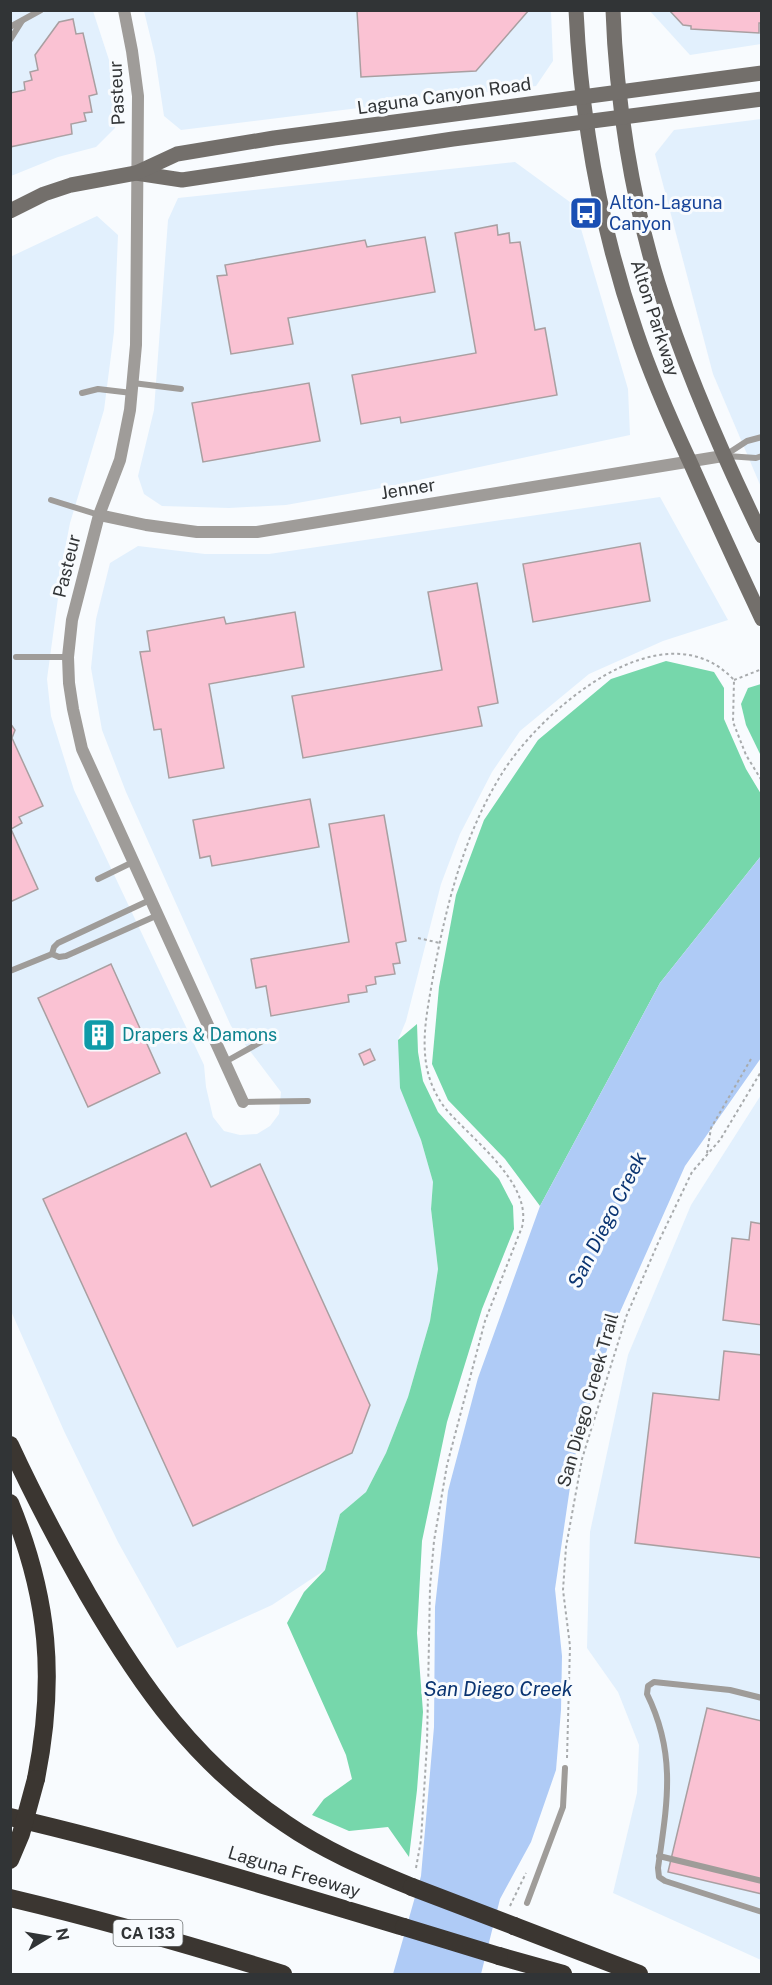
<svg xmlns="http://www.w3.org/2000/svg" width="772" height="1985" viewBox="0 0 772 1985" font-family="'Public Sans',sans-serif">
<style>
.built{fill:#e2f0fd}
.forest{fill:#76d7ab}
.water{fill:#afcbf6}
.building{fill:#fac2d3;stroke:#a99fa1;stroke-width:1.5}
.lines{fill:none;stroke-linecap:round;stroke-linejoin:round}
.path{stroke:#a8abad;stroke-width:2;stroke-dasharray:3 3;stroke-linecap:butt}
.lane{stroke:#9f9c99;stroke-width:6}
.street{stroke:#9f9c99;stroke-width:12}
.secondary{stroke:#736f6b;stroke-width:15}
.highway{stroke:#3b3631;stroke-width:18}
.highway-bridge{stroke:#3b3631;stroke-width:18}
.labels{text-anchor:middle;stroke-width:6;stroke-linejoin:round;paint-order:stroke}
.shield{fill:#f8fbfe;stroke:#6d7072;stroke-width:1.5}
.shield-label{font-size:16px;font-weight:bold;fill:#313436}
.street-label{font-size:18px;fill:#313436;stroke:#f8fbfe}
.transit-label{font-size:18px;fill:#164399;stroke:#f8fbfe;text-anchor:start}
.culture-label{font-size:18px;fill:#0d838f;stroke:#f8fbfe;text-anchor:start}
.water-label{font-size:20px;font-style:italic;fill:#0b3572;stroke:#f8fbfe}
</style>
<rect width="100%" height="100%" fill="#f8fbfe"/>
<g class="built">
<polygon points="11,11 93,11 109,60 115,128 96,147 58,157 11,176"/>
<polygon points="144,11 551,11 553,61 536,86 181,130 164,116 155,56"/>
<polygon points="650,11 761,11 761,44 690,55"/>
<polygon points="761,119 761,487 713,374 655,154 674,130"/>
<polygon points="515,162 574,205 628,389 630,435 381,488 286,505 229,508 162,506 144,494 138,476 154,410 168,220 178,198"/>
<polygon points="97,216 118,235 114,332 104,410 70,523 64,554 47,679 51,716 74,790 204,1065 206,1087 213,1117 224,1131 240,1135 257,1134 270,1126 279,1114 281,1092 231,1026 126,792 102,730 91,668 96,619 110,563 138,546 205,554 269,554 660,497 728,620 663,641 589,674 520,731 492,772 460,834 441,884 406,1021 398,1040 421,1140 433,1182 431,1209 438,1269 430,1321 408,1397 386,1453 366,1492 340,1514 325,1570 272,1605 177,1648 118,1542 64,1431 11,1311 10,257"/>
<polygon points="761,1095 761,1960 613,1893 637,1793 639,1745 618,1692 587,1648 590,1532 628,1355 691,1205"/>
</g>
<g class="forest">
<polygon points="666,661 714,672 724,688 724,719 746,769 761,794 761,856 660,983 540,1206 505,1159 448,1100 432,1064 439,987 456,895 484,820 538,740 611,679"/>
<polygon points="761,684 762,684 761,756 746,725 741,704 748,688"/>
<polygon points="417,1024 418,1052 423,1081 438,1112 499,1179 513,1206 514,1229 482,1309 447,1422 422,1541 417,1633 423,1712 417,1790 409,1857 388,1827 349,1831 312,1815 324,1799 352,1779 346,1755 287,1623 304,1592 325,1570 340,1514 366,1492 386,1453 408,1397 430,1321 438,1269 431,1209 433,1182 421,1140 400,1088 398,1040"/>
</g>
<polygon class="water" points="761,856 761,1058 685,1166 616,1321 588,1410 574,1460 555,1589 562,1656 561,1710 556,1770 531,1842 500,1899 481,1974 393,1974 421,1876 434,1727 435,1607 448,1491 478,1378 540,1206 660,983"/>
<g class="building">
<polygon points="529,10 476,71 361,77 357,11"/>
<polygon points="669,10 762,10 762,23 759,23 759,33 691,29 691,26 683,25"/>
<polygon points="73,19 76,34 83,33 97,94 89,96 92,112 84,113 86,121 71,124 72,134 10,147 10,93 25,90 24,82 32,80 30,72 38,70 35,55 59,22"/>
<polygon points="497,225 498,235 509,233 510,243 520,242 535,330 545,328 557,395 401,423 400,417 361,424 352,375 476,353 455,233"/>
<polygon points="425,237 435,292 288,318 293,344 231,354 217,276 227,275 225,265 365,240 367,247"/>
<polygon points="309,383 320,441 203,462 192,403"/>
<polygon points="640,543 650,601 533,622 523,564"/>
<polygon points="477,583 498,703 478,707 482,726 303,758 292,696 442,670 428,592"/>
<polygon points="295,612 304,667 209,684 224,768 169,778 161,729 154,730 140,652 150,651 147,631 224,617 226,624"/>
<polygon points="10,723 15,730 12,738 43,806 19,817 22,823 11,829 38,889 10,902"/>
<polygon points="310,799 319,847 212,866 210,856 200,858 193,820"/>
<polygon points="384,815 406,941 396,943 400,963 393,964 395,974 375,977 376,984 366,986 367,992 348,995 349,1002 271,1016 266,986 256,988 251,959 349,942 329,824"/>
<polygon points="111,964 160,1073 88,1107 38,998"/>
<polygon points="370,1049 375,1060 364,1065 359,1054"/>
<polygon points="186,1133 211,1187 260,1164 370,1405 352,1453 193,1526 43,1199"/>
<polygon points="751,1222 762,1224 762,1325 723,1320 732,1238 749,1240"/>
<polygon points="724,1351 762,1355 762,1558 635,1543 653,1393 719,1400"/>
<polygon points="707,1708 762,1721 762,1894 668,1872"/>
</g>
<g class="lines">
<g class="path">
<polyline points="734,680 762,669"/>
<polyline points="418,938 440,943"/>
<polyline points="707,1153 711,1128 751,1059"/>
<polyline points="567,1758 570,1646 563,1590 566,1547 582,1459 626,1317 658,1243 692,1172 720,1140 762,1070"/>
<path d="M416 1868 421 1840 427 1744 430 1587 434 1541 447 1465 485 1321 522 1227C533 1183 470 1138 445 1108 433 1092 426 1073 425 1053 423 1028 429 1001 433 977 446 906 463 837 501 775 540 711 663 604 734 680L733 722 746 755 762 781"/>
<polyline points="510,1906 526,1873"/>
</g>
<g class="lane">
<polyline points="10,27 41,10"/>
<polyline points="10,40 22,21"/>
<polyline points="133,383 181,389"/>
<polyline points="82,393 98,389 132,393"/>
<polyline points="724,456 747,441 762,437"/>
<polyline points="727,456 756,458 762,456"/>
<polyline points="51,500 99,515"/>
<polyline points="16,657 68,657"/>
<polyline points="98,879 133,862"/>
<polyline points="150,900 58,943 54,947 52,954 59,957 66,956 158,915"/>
<polyline points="10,971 52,954"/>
<polyline points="225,1062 268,1038"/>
<polyline points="243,1102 308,1101"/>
<path d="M762 1698 730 1690 654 1682 648 1686 647 1694C677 1755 667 1804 658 1868L659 1877 665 1881 762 1912"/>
<polyline points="659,1856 762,1881"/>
<polyline points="527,1903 563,1807 565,1768"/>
</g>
<g class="street">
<polyline points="124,10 132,51 138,96 136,345 130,410 120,460 99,515 72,620 68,657 69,683 73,709 82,749 243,1102"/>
<polyline points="99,515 146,525 197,532 257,532 723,456"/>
</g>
<g class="secondary">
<path d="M576 10C581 118 601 229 636 331 651 376 670 419 690 462 713 514 737 566 762 619"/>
<path d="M613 10C616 99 632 199 658 283 685 370 722 454 762 536"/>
<polyline points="136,173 182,180 453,139 762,99"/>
<polyline points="10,211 44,194 71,185 136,173 177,154 274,138 762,73"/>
</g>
<g class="highway">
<path d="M10 1445C34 1497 60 1546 88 1595 142 1688 196 1764 286 1824 325 1851 369 1869 412 1887"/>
<path d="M10 1503C49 1598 56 1679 36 1779"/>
<path d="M10 1817C143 1848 274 1888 404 1927"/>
<path d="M10 1898C103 1920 193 1946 283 1974"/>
<polyline points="514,1926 639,1974"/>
<polyline points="499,1956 563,1974"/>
</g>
<g class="highway-bridge">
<polyline points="10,1860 21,1834 36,1779"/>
<polyline points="412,1887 514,1926"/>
<polyline points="404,1927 499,1956"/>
</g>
</g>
<defs>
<g id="bus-square" transform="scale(1.725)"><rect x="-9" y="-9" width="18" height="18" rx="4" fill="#1a4fb4" stroke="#f8fbfe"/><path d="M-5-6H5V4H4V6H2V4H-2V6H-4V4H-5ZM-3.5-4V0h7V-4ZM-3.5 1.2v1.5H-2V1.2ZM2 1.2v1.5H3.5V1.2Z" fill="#fff"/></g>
<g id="building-square" transform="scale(1.725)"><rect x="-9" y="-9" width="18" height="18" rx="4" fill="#0f9aa8" stroke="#f8fbfe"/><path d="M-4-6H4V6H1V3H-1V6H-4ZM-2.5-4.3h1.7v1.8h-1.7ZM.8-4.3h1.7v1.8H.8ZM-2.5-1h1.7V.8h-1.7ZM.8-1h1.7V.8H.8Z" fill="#fff"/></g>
</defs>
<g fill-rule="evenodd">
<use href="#bus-square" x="586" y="213"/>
<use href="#building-square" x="99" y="1035"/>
</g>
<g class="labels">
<rect class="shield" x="113.5" y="1920" width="69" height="26" rx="4.5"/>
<g class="shield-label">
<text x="148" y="1939">CA 133</text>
</g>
<g class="street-label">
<text transform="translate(117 93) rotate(-93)" y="6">Pasteur</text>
<text transform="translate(444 96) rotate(-8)" y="6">Laguna Canyon Road</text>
<text transform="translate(655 318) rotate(72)" y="6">Alton Parkway</text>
<text transform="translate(408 489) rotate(-9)" y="6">Jenner</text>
<text transform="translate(67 566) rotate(-76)" y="6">Pasteur</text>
<text transform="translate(588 1400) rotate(-74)" y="6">San Diego Creek Trail</text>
<text transform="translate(294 1872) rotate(17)" y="6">Laguna Freeway</text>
</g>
<g class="transit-label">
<text x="609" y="209">Alton-Laguna<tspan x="609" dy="21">Canyon</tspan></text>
</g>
<g class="culture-label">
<text x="122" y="1041">Drapers &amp; Damons</text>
</g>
<g class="water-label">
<text transform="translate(607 1220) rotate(-63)" y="7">San Diego Creek</text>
<text x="498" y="1696">San Diego Creek</text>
</g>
</g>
<rect width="772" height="1985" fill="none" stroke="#313436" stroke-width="24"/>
<g transform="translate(48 1937) rotate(79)" stroke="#f8fbfe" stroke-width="4.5" paint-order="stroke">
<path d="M0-4.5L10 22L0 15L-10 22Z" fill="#313436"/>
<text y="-9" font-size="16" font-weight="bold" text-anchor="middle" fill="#313436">N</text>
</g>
</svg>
